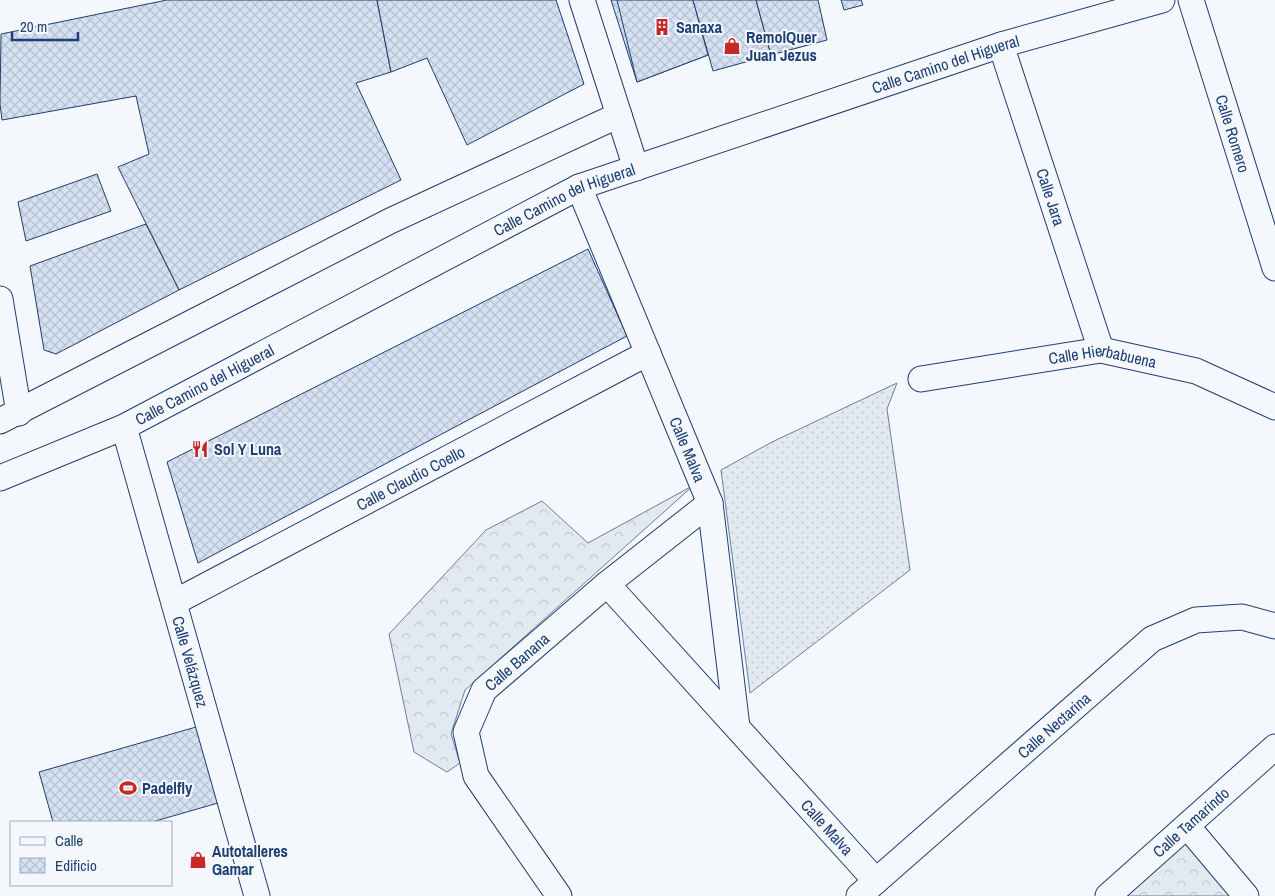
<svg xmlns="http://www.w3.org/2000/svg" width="1275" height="896" viewBox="0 0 1275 896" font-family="'Archivo Narrow',sans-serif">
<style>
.grass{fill:url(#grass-dots);stroke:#687fa3}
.forest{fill:url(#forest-crowns);stroke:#687fa3}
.building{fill:url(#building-cross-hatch);stroke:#1d3f73}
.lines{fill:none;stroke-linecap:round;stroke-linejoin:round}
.minor-casing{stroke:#1d3f73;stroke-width:27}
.minor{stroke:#f4f7fb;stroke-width:25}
.labels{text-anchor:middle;stroke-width:4;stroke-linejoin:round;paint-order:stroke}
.poi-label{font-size:16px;font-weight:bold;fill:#1d3f73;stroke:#f4f7fb;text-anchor:start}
.street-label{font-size:16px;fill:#1d3f73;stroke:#f4f7fb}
</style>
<defs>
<pattern id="grass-dots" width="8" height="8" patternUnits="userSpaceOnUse" patternTransform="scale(1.25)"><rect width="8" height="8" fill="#e3e9f0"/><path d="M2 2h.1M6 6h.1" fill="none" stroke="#c2c9d1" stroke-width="1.8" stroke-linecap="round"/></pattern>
<pattern id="forest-crowns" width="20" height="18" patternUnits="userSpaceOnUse" patternTransform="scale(1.25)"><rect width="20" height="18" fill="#e3e9f0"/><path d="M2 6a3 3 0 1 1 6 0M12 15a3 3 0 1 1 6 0" fill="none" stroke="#c2c9d1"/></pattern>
<pattern id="building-cross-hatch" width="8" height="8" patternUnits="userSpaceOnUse" patternTransform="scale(1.25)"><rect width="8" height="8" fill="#d5e0f0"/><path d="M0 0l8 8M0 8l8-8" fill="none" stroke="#b6c1d1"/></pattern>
</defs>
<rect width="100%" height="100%" fill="#f4f7fb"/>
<polygon class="grass" points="897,383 887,409 910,570 750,693 721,470 772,442"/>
<g class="forest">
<polygon points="694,485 465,690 451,734 460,763 447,772 414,752 389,634 486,530 542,501 588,543"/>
<polygon points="1187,836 1237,896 1117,896"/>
</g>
<g class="building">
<polygon points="167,0 377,0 391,72 356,83 401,180 179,290 118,167 149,154 136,96 2,120 0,104 1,34"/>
<polygon points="377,0 556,0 584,84 467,145 427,58 391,72"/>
<polygon points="611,0 693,0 708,55 637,82"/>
<polygon points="617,0 693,0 708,55 637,82"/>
<polygon points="693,0 756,0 771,55 713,71"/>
<polygon points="756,0 818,0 827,40 771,55"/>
<polygon points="841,0 861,0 863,5 844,10"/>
<polygon points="97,174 111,211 26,241 18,202"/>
<polygon points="146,224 179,290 56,354 44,350 30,266"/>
<polygon points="588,249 627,336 198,563 167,462"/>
<polygon points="196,727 218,803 152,822 53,822 39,772"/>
</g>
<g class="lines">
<g class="minor-casing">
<g id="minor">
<polyline points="582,0 636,168"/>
<path id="s1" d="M1191 0 1275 268"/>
<path id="s2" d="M1001 45 1101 350"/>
<path id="s3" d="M579 187 710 503 737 727"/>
<polyline points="0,299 19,413"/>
<path id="s4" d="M921 379 1101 350 1196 371 1275 407"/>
<polyline points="0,421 390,221 619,115"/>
<path id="s5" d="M124 427 257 896"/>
<path id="s6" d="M0 478 124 427 579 187 1001 45 1162 0"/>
<path id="s7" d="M607 584 876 881"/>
<path id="s8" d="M175 602 648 353"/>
<polyline points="1187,826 1246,896"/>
<path id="s9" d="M559 896 476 776 466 732 484 690 607 584 710 503"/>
<path id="s10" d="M859 896 1152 639 1196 620 1242 617 1275 626"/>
<path id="s11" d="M1108 896 1275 747"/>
</g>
</g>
<use href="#minor" class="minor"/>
</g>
<defs>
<g id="building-bare" transform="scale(1.35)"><path d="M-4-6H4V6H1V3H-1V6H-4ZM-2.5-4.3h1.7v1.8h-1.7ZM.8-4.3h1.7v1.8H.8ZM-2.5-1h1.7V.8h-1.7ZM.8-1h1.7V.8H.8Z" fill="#c62828" stroke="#f4f7fb" stroke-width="2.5" paint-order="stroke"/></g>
<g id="shop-bare" transform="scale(1.35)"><path d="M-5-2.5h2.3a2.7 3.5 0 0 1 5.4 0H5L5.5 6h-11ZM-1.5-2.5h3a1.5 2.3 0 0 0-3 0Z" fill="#c62828" stroke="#f4f7fb" stroke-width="2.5" paint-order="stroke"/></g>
<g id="restaurant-bare" transform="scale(1.35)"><path d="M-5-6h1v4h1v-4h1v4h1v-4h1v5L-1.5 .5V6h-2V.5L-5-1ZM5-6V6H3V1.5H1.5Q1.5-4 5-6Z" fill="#c62828" stroke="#f4f7fb" stroke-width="2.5" paint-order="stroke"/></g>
<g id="stadium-bare" transform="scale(1.35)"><path d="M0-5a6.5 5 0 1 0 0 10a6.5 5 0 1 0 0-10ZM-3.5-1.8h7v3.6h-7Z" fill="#c62828" stroke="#f4f7fb" stroke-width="2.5" paint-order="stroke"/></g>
</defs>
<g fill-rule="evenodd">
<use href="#building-bare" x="662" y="27"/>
<use href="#shop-bare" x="732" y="46"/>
<use href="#restaurant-bare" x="200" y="449"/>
<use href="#stadium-bare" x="128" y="788"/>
<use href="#shop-bare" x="198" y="860"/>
</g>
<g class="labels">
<g class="poi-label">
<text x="676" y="33">Sanaxa</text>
<text x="746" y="43">RemolQuer<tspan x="746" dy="18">Juan Jezus</tspan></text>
<text x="214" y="455">Sol Y Luna</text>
<text x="142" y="794">Padelfly</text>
<text x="212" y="857">Autotalleres<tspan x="212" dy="18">Gamar</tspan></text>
</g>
<g class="street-label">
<text dy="6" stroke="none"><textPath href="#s6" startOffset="1035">Calle Camino del Higueral</textPath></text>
<text dy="6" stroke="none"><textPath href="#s1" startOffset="140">Calle Romero</textPath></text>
<text dy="6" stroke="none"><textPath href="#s2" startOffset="160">Calle Jara</textPath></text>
<text dy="6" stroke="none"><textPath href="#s6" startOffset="630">Calle Camino del Higueral</textPath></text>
<text dy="6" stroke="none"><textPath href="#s4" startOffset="184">Calle Hierbabuena</textPath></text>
<text dy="6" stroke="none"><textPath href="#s6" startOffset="225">Calle Camino del Higueral</textPath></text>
<text dy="6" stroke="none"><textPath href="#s3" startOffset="284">Calle Malva</textPath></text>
<text dy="6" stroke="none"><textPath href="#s8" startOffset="266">Calle Claudio Coello</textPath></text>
<text dy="6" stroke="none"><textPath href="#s5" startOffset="244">Calle Velázquez</textPath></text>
<text dy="6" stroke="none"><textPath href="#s9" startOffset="280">Calle Banana</textPath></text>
<text dy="6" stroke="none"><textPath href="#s10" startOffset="259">Calle Nectarina</textPath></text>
<text dy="6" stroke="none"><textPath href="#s11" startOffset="111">Calle Tamarindo</textPath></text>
<text dy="6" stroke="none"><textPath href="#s7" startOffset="328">Calle Malva</textPath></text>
</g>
</g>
<rect x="10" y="821" width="162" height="65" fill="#f4f7fb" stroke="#9eadc5"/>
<rect x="20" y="837" width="25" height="8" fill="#f4f7fb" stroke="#9eadc5"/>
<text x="55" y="846" font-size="15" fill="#1d3f73">Calle</text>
<rect x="20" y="858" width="25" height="15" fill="url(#building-cross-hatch)" stroke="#9eadc5"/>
<text x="55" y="871" font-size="15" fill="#1d3f73">Edificio</text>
<path d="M12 32v8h66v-8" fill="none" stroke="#1d3f73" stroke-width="2.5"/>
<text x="20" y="32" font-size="15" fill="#1d3f73" stroke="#f4f7fb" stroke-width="4" paint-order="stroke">20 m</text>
</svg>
